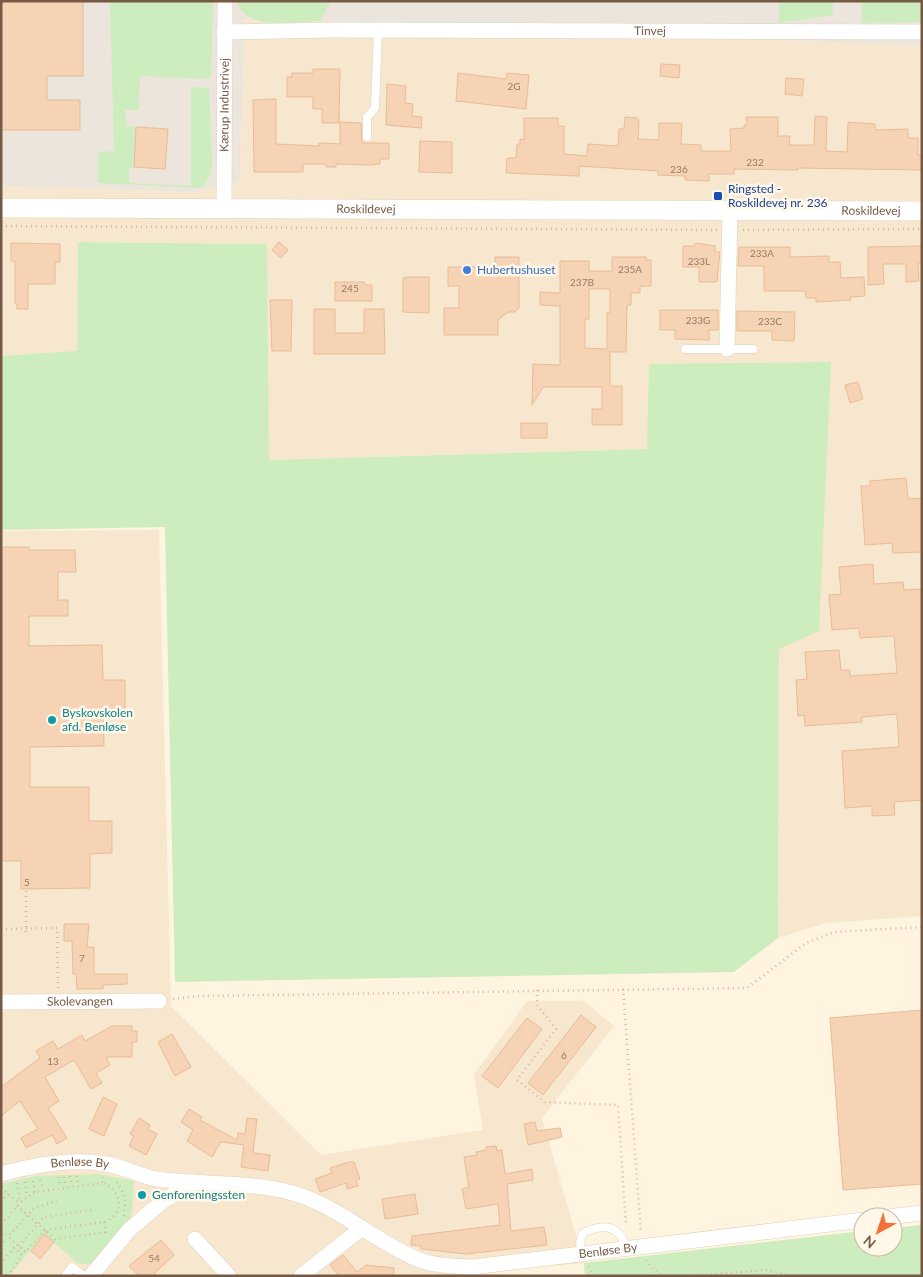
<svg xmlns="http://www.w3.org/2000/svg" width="923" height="1277" viewBox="0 0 923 1277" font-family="Lato,sans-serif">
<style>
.residential{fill:#f6e7ce}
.industrial{fill:#ece5dc}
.green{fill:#cdedbe}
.building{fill:#f6d3b5;stroke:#eabb94;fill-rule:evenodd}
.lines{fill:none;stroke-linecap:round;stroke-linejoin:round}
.service-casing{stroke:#e3d1bb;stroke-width:9}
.minor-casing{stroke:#e3d1bb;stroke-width:16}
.tertiary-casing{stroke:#e3d1bb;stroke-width:20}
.path{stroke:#dab799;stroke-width:2.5;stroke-dasharray:1 4;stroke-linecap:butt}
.service{stroke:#fff;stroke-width:8}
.minor{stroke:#fff;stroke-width:15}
.tertiary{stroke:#fff;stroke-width:19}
.transit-dot{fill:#1a4fb4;stroke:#fff8e8;stroke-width:2}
.shop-dot{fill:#3f7fe0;stroke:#fff8e8;stroke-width:2}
.culture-dot{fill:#0f9aa8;stroke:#fff8e8;stroke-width:2}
.labels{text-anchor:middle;stroke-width:5;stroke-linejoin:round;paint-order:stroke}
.number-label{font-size:10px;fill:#977861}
.street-label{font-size:12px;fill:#775a45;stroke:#fff8e8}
.transit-label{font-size:12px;fill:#164399;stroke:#fff8e8;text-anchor:start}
.shop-label{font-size:12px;fill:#366cbe;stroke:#fff8e8;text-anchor:start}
.culture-label{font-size:12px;fill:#0d838f;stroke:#fff8e8;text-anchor:start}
</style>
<rect width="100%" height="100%" fill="#fef4e0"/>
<g class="residential">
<polygon points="245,18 922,46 922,916 826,923 778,938 779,649 647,449 268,460 267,244 78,242 77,352 1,356 1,186 195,192 240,182"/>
<polygon points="159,530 171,1006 321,1155 483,1130 474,1075 527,1001 584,1001 614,1026 542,1118 584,1263 446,1276 1,1276 1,531"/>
</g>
<polygon class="industrial" points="1,1 922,1 922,46 245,18 240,182 195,192 1,186"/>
<g class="green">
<polygon points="110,1 213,1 211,77 206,79 140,76 139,110 125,110 127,126 136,127 134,167 129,168 129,183 191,186 191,87 209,88 212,163 211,173 205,185 199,188 98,183 98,152 114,151"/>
<path d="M236 1H331L320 21C296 22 246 32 236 1Z"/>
<polygon points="779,1 834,1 832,15 779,23"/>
<polygon points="862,1 922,1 922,22 862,23"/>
<polygon points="78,242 267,244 269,460 647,449 649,364 831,362 819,631 779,649 778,938 734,972 175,982 165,527 1,530 1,356 77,351"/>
<polygon points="98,1174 134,1181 132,1213 129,1221 90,1264 79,1264 44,1234 9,1276 1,1276 1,1184 36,1176"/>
<polygon points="922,1225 922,1276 585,1276 584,1263 863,1231 863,1247 893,1247 893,1228"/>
</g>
<g class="building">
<polygon points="1,1 83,1 83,76 47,76 47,100 80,100 80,130 1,130"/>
<polygon points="661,64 680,65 679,78 660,76"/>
<polygon points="313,69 340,69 339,123 322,123 322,109 313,109 313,97 287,97 287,77 292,77 292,73 313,73"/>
<polygon points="458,73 506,79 507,73 529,75 526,109 456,101"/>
<polygon points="786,78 804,79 802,96 785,94"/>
<polygon points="387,84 406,86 405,103 413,104 412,116 422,117 421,128 386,125"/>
<polygon points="276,99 276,144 319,146 319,143 340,144 340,122 361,123 362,143 389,143 389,159 380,159 380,164 369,165 336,164 336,167 326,167 326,164 303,164 303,172 254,172 253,100"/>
<polygon points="815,116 827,117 826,151 847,152 848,122 875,124 875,130 908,129 908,138 918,138 918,155 922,155 922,170 798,168 798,170 734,169 734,174 709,174 709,181 685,180 685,176 658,175 658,171 579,166 579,176 506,173 507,158 516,158 517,144 520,144 520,139 524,140 524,118 558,118 558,126 564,126 564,154 587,156 588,144 618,146 619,129 624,129 625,117 637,118 639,120 638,139 659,140 659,123 682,123 681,144 701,145 701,151 731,151 730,129 744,128 744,125 747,125 746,117 778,117 778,136 790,136 789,145 814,145"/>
<polygon points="136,127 168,129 165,169 134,167"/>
<polygon points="420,141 452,142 452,173 419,172"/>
<polygon points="279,242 288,250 281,258 272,250"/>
<polygon points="11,243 60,244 60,262 55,262 55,284 28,284 28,309 17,309 17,304 15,304 15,261 11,261"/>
<polygon points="696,243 715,246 715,252 720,252 717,282 699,282 699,267 683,267 683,246 694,246"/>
<polygon points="922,246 922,263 918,263 919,281 906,282 906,264 883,264 884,284 868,285 868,247"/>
<polygon points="739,247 790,247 790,257 829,256 829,262 840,262 841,278 864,277 865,296 850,297 851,300 816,302 816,298 806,298 805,291 764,291 764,266 738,266"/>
<polygon points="495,257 519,257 519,308 515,312 508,312 498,320 498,335 444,335 444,308 459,308 459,286 448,286 448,267 495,267"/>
<path d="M612 257H646V260H651V286H640V293H631V305H627L626 352H610V386H622V425H592V409H602V387H543L532 405 533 364 560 365V306L540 305V292L560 293V261H589V271H612ZM589 289H610V313H607V349L585 348V319H589Z"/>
<polygon points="408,277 429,277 429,313 403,312 403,278"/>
<polygon points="335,282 364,282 365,285 372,285 372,301 335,301"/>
<polygon points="270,300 292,300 291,351 272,351"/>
<polygon points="314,309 335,309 335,333 364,333 364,309 384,309 385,354 314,354"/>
<polygon points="660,310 718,310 718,330 709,330 709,340 675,339 675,330 660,330"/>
<polygon points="737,311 795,312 794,341 772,340 772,331 737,331"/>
<polygon points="858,382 863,399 850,403 845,385"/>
<rect x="521" y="423" width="26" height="15"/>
<polygon points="906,478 908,499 922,498 922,552 893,553 892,543 865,545 861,486 870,486 870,481"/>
<polygon points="1,547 29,547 29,550 75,550 76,572 58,572 58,600 68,600 68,616 29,616 29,646 102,645 103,680 125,680 125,712 103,712 104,746 30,747 30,787 89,787 89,821 112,821 112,853 90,854 90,888 21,889 21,861 1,861"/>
<polygon points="873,564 874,584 903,582 904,590 922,589 922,800 894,802 895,815 872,816 872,806 845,808 842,751 899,747 897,714 862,717 862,722 805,726 804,715 798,716 796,680 807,679 805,652 839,650 841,670 850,670 850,676 897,673 894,636 860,638 859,628 832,630 829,595 841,594 839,567"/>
<polygon points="64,924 89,924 87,947 94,947 94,974 127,974 127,984 103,985 103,989 77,989 76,974 73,974 72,941 64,941"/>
<polygon points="922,1010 922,1184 843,1190 830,1018"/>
<polygon points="581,1015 596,1027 543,1095 528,1083"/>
<polygon points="527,1018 542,1029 498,1088 482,1076"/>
<polygon points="112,1026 132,1026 132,1031 137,1031 137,1042 132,1042 132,1057 106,1057 110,1065 96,1073 102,1083 91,1089 74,1060 45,1077 59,1101 48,1108 67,1138 57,1144 52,1135 26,1148 21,1138 38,1129 20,1101 1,1116 1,1087 40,1058 36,1051 53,1041 58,1049 82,1035 85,1041"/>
<polygon points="172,1034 191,1067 175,1076 158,1042"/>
<polygon points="103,1097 117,1104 104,1136 89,1129"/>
<polygon points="189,1109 202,1117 200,1120 237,1140 238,1133 245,1134 247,1118 257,1119 253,1153 270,1155 268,1171 241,1167 244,1145 221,1142 212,1157 187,1141 193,1130 181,1122"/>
<polygon points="139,1118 150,1125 148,1129 157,1134 146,1155 129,1146 134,1136 130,1134"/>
<polygon points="535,1122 537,1131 560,1128 562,1137 528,1145 524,1124"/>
<polygon points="496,1146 497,1151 502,1150 505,1174 532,1169 533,1180 507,1184 511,1231 544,1227 547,1245 465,1254 421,1249 421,1246 411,1245 412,1236 500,1225 498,1204 466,1209 462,1189 469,1187 464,1157 477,1155 476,1152 486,1150 486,1147"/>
<polygon points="349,1162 354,1162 360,1179 356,1180 358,1186 347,1189 346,1183 320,1192 315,1179 332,1173 330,1168"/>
<polygon points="415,1194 418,1214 385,1219 382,1199"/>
<polygon points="44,1234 54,1242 40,1259 31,1251"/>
<polygon points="161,1240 174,1255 152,1276 139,1276 129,1266"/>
<polygon points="343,1255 357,1272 366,1265 394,1268 394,1276 339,1276 330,1265"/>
</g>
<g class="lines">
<g class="service-casing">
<g id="service">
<polyline points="367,137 367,117 375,108 378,30"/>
<polyline points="685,349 753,349"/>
<path d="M582 1254 580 1242 583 1233C604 1223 619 1225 627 1248"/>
<polyline points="65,1276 72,1267 84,1276"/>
</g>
</g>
<g class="minor-casing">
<g id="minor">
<path id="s1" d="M224 32 332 30 922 32"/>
<path id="s2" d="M224 209 225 1"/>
<polyline points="727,349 730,211"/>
<path id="s3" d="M1 1002 159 1001"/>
<path id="s4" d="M1 1174C34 1165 73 1158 106 1164 124 1167 140 1176 157 1179 212 1187 270 1178 321 1204 354 1220 383 1245 417 1259 434 1266 454 1266 473 1267L863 1220"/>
<polyline points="888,1217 922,1213"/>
<polyline points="195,1239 229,1276"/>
<polyline points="91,1276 129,1230 163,1201 194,1182"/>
<polyline points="301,1276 362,1228"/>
</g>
</g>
<g class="tertiary-casing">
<g id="tertiary">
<path id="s5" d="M1 208 922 211"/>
</g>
</g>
<g class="path">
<polyline points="1,226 717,230"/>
<polyline points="743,230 922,229"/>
<polyline points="26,891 26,933"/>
<polyline points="1,929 57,928 58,988"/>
<polyline points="623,989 641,1233"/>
<polyline points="537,990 537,1005 556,1029 517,1080 545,1102 618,1105 626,1226"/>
<polyline points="173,999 200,996 747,988 806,943 834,932 922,927"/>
<polyline points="70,1176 72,1186"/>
<polyline points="77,1176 78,1185"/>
<polyline points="59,1177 60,1187"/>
<polyline points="64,1177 66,1187"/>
<polyline points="40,1180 43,1189"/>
<polyline points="33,1181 35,1192"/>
<polyline points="25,1182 27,1197"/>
<polyline points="117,1182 125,1196 124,1216"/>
<polyline points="17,1183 20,1202"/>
<polyline points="1,1188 19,1203"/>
<polyline points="1,1202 8,1194"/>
<polyline points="17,1206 55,1239 108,1232"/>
<polyline points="104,1222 106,1233"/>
<polyline points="1,1224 22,1201 35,1192 102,1183 103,1177"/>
<polyline points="45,1230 26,1252 8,1237 34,1208 57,1201"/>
<polyline points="1,1231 8,1237"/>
<path d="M46 1232 51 1229 104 1222C127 1214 121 1189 102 1183"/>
<polyline points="1,1246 6,1240"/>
<polyline points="19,1246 44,1217 93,1210"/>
<polyline points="646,1260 654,1270 663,1276"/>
<polyline points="1,1264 14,1248 22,1255 25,1251"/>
<polyline points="589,1266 594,1276"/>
<polyline points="8,1276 22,1255"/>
<polyline points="686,1276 766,1270 793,1276"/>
</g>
<use href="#service" class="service"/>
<use href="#minor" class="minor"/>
<use href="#tertiary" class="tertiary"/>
</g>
<rect class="transit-dot" x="713" y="191" width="10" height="10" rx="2.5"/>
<circle class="shop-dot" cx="467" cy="270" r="5"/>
<g class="culture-dot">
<circle cx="52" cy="720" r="5"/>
<circle cx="142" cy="1195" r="5"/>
</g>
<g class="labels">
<g class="number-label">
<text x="514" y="90">2G</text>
<text x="755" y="166">232</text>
<text x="679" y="173">236</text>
<text x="762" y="257">233A</text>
<text x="699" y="265">233L</text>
<text x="630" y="273">235A</text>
<text x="582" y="286">237B</text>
<text x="350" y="292">245</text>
<text x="698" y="324">233G</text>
<text x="770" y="325">233C</text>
<text x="27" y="886">5</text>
<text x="82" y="962">7</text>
<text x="564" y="1059">6</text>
<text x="53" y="1065">13</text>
<text x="154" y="1262">54</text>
</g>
<g class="street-label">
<text dy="4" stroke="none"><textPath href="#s1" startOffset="426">Tinvej</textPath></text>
<text dy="4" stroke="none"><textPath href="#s2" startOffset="104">Kærup Industrivej</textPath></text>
<text dy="4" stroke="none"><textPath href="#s5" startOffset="365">Roskildevej</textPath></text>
<text dy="4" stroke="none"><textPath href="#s5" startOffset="870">Roskildevej</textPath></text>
<text dy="4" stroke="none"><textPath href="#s3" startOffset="79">Skolevangen</textPath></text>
<text dy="4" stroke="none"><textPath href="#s4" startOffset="80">Benløse By</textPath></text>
<text dy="4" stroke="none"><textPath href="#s4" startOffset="630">Benløse By</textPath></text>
</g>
<g class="transit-label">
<text x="728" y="193">Ringsted -<tspan x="728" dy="14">Roskildevej nr. 236</tspan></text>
</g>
<g class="shop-label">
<text x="477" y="274">Hubertushuset</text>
</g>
<g class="culture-label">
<text x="62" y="717">Byskovskolen<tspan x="62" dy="14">afd. Benløse</tspan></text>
<text x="152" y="1199">Genforeningssten</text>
</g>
</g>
<rect width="923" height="1277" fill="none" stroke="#775a45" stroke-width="5"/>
<g transform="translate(878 1232) rotate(220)"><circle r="24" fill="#fff8e8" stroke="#c9b9a7"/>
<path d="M0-4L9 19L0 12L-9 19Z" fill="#f3703a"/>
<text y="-8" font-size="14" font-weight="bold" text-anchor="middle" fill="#775a45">N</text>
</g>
</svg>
